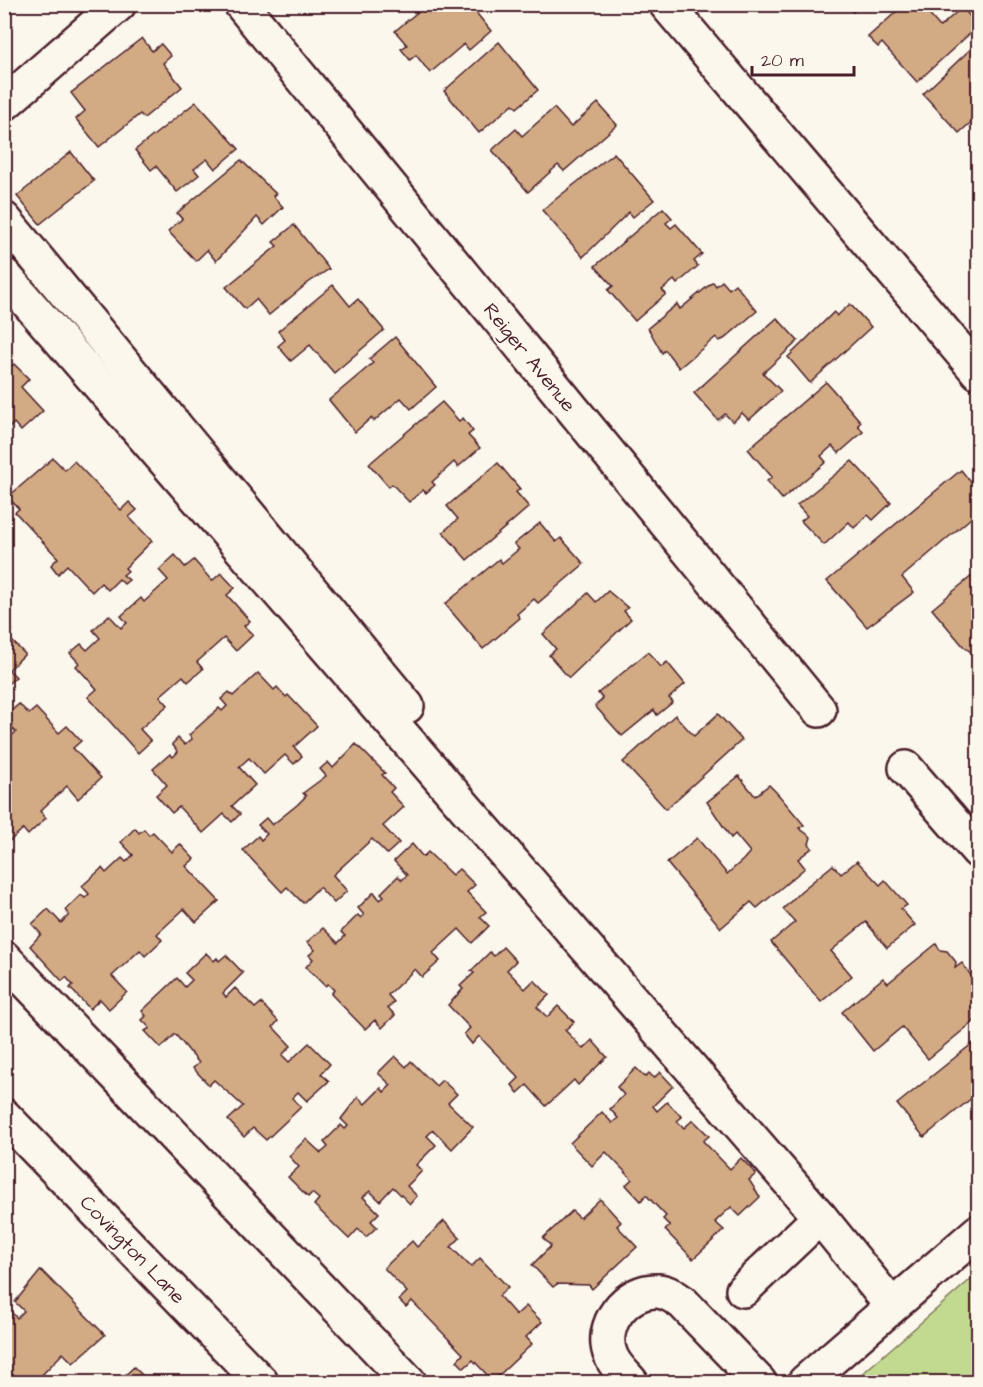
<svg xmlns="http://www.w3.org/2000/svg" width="983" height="1387" viewBox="0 0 983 1387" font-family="'Architects Daughter',sans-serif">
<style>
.green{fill:#c2da90;stroke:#867c5e;stroke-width:1.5}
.building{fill:#d2aa84;stroke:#4a1f2b;stroke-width:1.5}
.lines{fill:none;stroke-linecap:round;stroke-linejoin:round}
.minor-casing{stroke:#4a1f2b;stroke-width:38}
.minor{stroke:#fbf7ec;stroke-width:33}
.labels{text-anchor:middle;stroke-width:4.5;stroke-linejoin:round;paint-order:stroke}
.street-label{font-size:20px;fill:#4a1f2b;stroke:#fbf7ec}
</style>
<rect width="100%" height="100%" fill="#fbf7ec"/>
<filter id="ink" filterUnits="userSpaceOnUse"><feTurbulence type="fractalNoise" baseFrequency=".0167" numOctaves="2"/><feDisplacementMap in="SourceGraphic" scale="12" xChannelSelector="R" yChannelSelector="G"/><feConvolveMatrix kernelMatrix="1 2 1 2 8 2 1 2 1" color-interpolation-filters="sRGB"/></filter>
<g filter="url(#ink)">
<polygon class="green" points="978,1273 978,1382 853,1382 855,1380"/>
<g class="building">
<polygon points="374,4 389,4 381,12"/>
<polygon points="427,4 469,4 491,31 469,50 464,44 430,73 416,55 410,60 401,49 407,45 395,31"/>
<polygon points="846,4 862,4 853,12"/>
<polygon points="905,4 920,4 940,27 962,7 978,26 917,82 882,43 878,47 868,37"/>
<polygon points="142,38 152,51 161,44 171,56 163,63 182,87 144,118 140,114 99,147 76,119 85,111 71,93"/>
<polygon points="499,42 538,90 517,108 513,104 479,133 444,91"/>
<polygon points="978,42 978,107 973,112 977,117 959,133 923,94"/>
<polygon points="196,102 239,149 215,169 207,159 194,169 199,175 177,192 156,166 151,170 135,150"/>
<polygon points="598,103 617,125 564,171 558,165 528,192 492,150 516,129 522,136 554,108 571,127"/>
<polygon points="71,152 94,181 40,224 17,196"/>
<polygon points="614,153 654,200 633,217 629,212 583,257 542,210"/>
<polygon points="241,160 276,194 273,196 283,207 264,225 257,217 216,261 207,250 196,261 168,231 182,219 177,213"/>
<polygon points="663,208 672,218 666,223 671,228 676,224 702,254 694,261 698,266 677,284 674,280 662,290 666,294 635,321 608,290 613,286 595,266"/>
<polygon points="294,225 329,269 308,283 269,315 256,299 245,309 226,287 277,246 273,242"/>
<polygon points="722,281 729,289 735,284 757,311 724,339 719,341 716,337 679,368 665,350 662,353 648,328 677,304 680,309 713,282 716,286"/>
<polygon points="333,285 350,306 358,299 384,330 334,373 310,345 291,361 278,346 285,340 278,331"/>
<polygon points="850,304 871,327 810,383 788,357 834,312 837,316"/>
<polygon points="777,318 798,341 763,373 781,391 749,420 742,413 733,422 725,414 718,420 694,393"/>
<polygon points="395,337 436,387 411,409 401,398 374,421 371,418 355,432 329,400 373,363 369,359"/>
<polygon points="14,364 29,379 21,387 43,411 21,431 14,423 4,433 4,370 6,372"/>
<polygon points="826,382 861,422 858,425 863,432 839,453 832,446 821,456 826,462 782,499 767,481 772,477 748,449"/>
<polygon points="442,402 459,421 463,418 473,431 468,435 480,448 458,467 454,462 432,482 435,485 426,493 423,490 409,502 392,484 389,487 369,464"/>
<polygon points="53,458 65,470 74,461 121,510 129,502 137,510 129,517 152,541 125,568 128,571 123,575 129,580 124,584 119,579 108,590 101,583 92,592 67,565 58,574 51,565 58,558 15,512 19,509 8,497"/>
<polygon points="852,461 891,503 873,520 868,515 854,528 849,522 824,545 801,521 807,516 797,505"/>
<polygon points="498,463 520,489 516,492 529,507 467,560 443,532 458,519 447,506"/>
<polygon points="961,470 978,491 978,512 902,577 914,592 867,627 827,581"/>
<polygon points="540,523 556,542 561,538 584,564 538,603 534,599 517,614 520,618 483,649 445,604 499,559 502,563 519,549 514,544"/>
<polygon points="175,555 185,567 194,560 212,581 221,573 235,588 227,595 250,621 244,626 253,635 236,651 224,638 197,662 203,669 188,682 183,676 160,696 168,705 140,729 151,741 138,753 88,697 97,689 76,666 79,663 70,653 81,644 87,650 100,638 93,630 109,615 121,628 127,623 121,616 141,598 144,602 168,580 159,570"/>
<polygon points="973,575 978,581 978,657 964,647 932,609"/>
<polygon points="608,591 628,608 624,611 631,619 569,678 549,655 556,649 543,634 588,593 596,602"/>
<polygon points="5,621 13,630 7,636 25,654 9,670 16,677 4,687"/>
<polygon points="648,652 661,667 667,662 685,684 669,698 673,702 657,715 654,710 622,736 595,706 603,699 598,693"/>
<polygon points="258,673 274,690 277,687 286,697 288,695 317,726 294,747 302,756 294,764 285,755 264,774 249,758 239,767 255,785 232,806 240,814 232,822 224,814 203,833 179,807 172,813 156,795 167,785 153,769 170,754 173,757 178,752 172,744 178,738 185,745 192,739 189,735 219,708 222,711 227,706 221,699 229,692 233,696"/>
<polygon points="19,704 29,714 36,708 59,733 67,726 81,741 73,748 101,778 78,799 67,786 40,811 46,818 28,835 23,829 4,846 4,737 6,735 9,738 16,732 4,720 4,717"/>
<polygon points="718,714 742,740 666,809 623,762 675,715 694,736"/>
<polygon points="356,744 385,773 382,775 394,788 390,792 404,807 383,826 399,843 387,854 372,839 333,875 347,891 334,903 319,887 303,903 287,887 282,892 243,850 258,836 261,840 267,834 258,825 266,818 272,825 297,805 306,796 303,793 326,776 320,769 328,762 333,768"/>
<polygon points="739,776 755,796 769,785 777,793 804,825 799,828 811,837 809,844 812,848 798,859 805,868 757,908 751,902 721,928 667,863 697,838 727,874 743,860 750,852 735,834 731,838 707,802"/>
<polygon points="135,828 139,833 144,829 149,835 153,832 172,852 180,844 194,859 186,866 219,901 196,922 184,909 157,934 162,940 145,956 140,950 112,976 127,992 109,1009 100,999 90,1009 70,988 73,985 66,977 62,981 30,946 41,934 32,924 48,909 61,923 69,915 65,910 81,895 85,898 89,894 82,886 102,868 106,873 122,858 126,862 133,855 121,842"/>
<polygon points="412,844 423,857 428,852 452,875 459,869 475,885 467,892 486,912 480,917 489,926 472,943 459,929 433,953 440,961 422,977 415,969 388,995 394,1002 388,1008 395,1015 382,1028 375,1020 365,1029 331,994 334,990 328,984 325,986 306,967 313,959 309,955 315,950 307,942 323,928 338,943 345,936 341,932 358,915 361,918 364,915 358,908 374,892 380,900 384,896 381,893 398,876 402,880 407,875 394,861"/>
<polygon points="857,861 880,885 885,880 907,905 901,909 915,925 887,948 866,922 831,951 852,976 821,1002 771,942 795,922 783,909 801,891 833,865 841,874"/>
<polygon points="936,944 940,950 947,951 956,962 955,968 962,963 978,985 978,1018 928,1059 902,1027 873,1051 842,1012 883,978 888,983"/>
<polygon points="503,947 516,961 507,970 525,989 534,980 549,995 537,1007 547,1017 558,1006 574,1022 565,1030 583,1049 592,1040 607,1057 578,1085 574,1080 546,1106 527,1085 518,1093 512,1085 519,1078 479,1036 472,1044 464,1034 470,1028 448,1005 463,989 460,986 474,973 471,971 490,952 494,956"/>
<polygon points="206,953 214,961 217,958 219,961 226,955 243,973 223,993 226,997 235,988 255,1008 261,1003 278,1021 273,1027 291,1046 282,1055 289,1062 309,1043 330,1064 321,1074 329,1081 307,1101 298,1092 292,1098 301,1107 266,1140 253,1128 244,1137 228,1120 243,1106 214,1080 209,1085 193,1068 199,1063 175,1034 161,1048 145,1031 150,1028 142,1020 146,1016 142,1011 177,978 185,987 192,980 185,973"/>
<polygon points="978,1039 978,1093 924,1137 897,1104"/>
<polygon points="395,1056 406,1067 411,1061 436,1086 442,1080 457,1094 448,1103 473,1127 452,1149 433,1130 427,1136 436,1145 416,1165 422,1171 407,1186 417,1196 410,1204 393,1187 380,1201 370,1191 363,1197 379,1213 371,1221 377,1227 366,1237 358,1229 349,1239 314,1205 319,1199 312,1193 308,1197 288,1177 299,1167 289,1156 306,1139 321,1153 328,1147 324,1142 341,1125 345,1129 348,1126 341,1119 358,1097 365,1104 381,1088 384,1092 391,1085 378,1073"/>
<polygon points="636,1068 645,1077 649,1073 654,1078 660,1072 673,1086 653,1106 657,1111 667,1102 682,1117 677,1121 684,1128 693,1120 709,1136 703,1141 730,1169 741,1158 756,1174 749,1180 760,1197 740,1216 731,1207 715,1222 724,1230 693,1259 665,1230 670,1226 663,1219 666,1216 646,1195 641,1201 626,1185 632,1179 606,1152 592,1166 570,1143 602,1112 612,1123 618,1118 610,1109 624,1095 617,1087"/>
<polygon points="600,1199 621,1222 617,1226 637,1247 592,1289 589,1285 557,1284 553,1287 532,1265 551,1246 543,1238 572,1211 580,1218"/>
<polygon points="444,1221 460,1238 451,1247 471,1267 480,1258 508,1287 499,1296 516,1315 526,1306 542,1322 526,1337 532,1344 493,1381 473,1360 464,1368 457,1361 463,1354 412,1301 406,1307 399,1300 407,1292 384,1268 412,1241 417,1247"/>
<polygon points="41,1270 105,1335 73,1363 63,1353 39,1378 44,1382 4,1382 4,1333 8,1329 4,1326 4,1310 7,1308 17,1318 24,1311 15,1302"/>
<polygon points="134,1367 149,1382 119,1381"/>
</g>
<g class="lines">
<g class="minor-casing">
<g id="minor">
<polyline points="241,4 819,710"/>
<polyline points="666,4 978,372"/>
<polyline points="4,104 119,4"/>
<polyline points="4,219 407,706"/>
<polyline points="4,275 820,1217 743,1290"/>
<polyline points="906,768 978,851"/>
<polyline points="4,958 409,1382"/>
<polyline points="4,1116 261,1382"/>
<polyline points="820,1217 892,1306"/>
<path d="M631 1382C624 1374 615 1366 611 1356 598 1326 626 1289 658 1291 668 1292 675 1297 683 1303L759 1382"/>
<polyline points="805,1382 978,1232"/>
</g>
</g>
<use href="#minor" class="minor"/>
</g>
</g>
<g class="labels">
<g class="street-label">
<text transform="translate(530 357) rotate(51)" y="7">Reiger Avenue</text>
<text transform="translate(133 1249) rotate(46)" y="7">Covington Lane</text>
</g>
</g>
<rect width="983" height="1387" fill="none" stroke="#fbf7ec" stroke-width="24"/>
<rect x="12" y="12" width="959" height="1363" fill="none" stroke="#4a1f2b" stroke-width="2" filter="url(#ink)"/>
<path d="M752 66v9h102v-9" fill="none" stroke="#4a1f2b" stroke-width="3"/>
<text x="761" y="66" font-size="18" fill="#4a1f2b" stroke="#fbf7ec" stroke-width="4.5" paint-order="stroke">20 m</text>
</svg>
